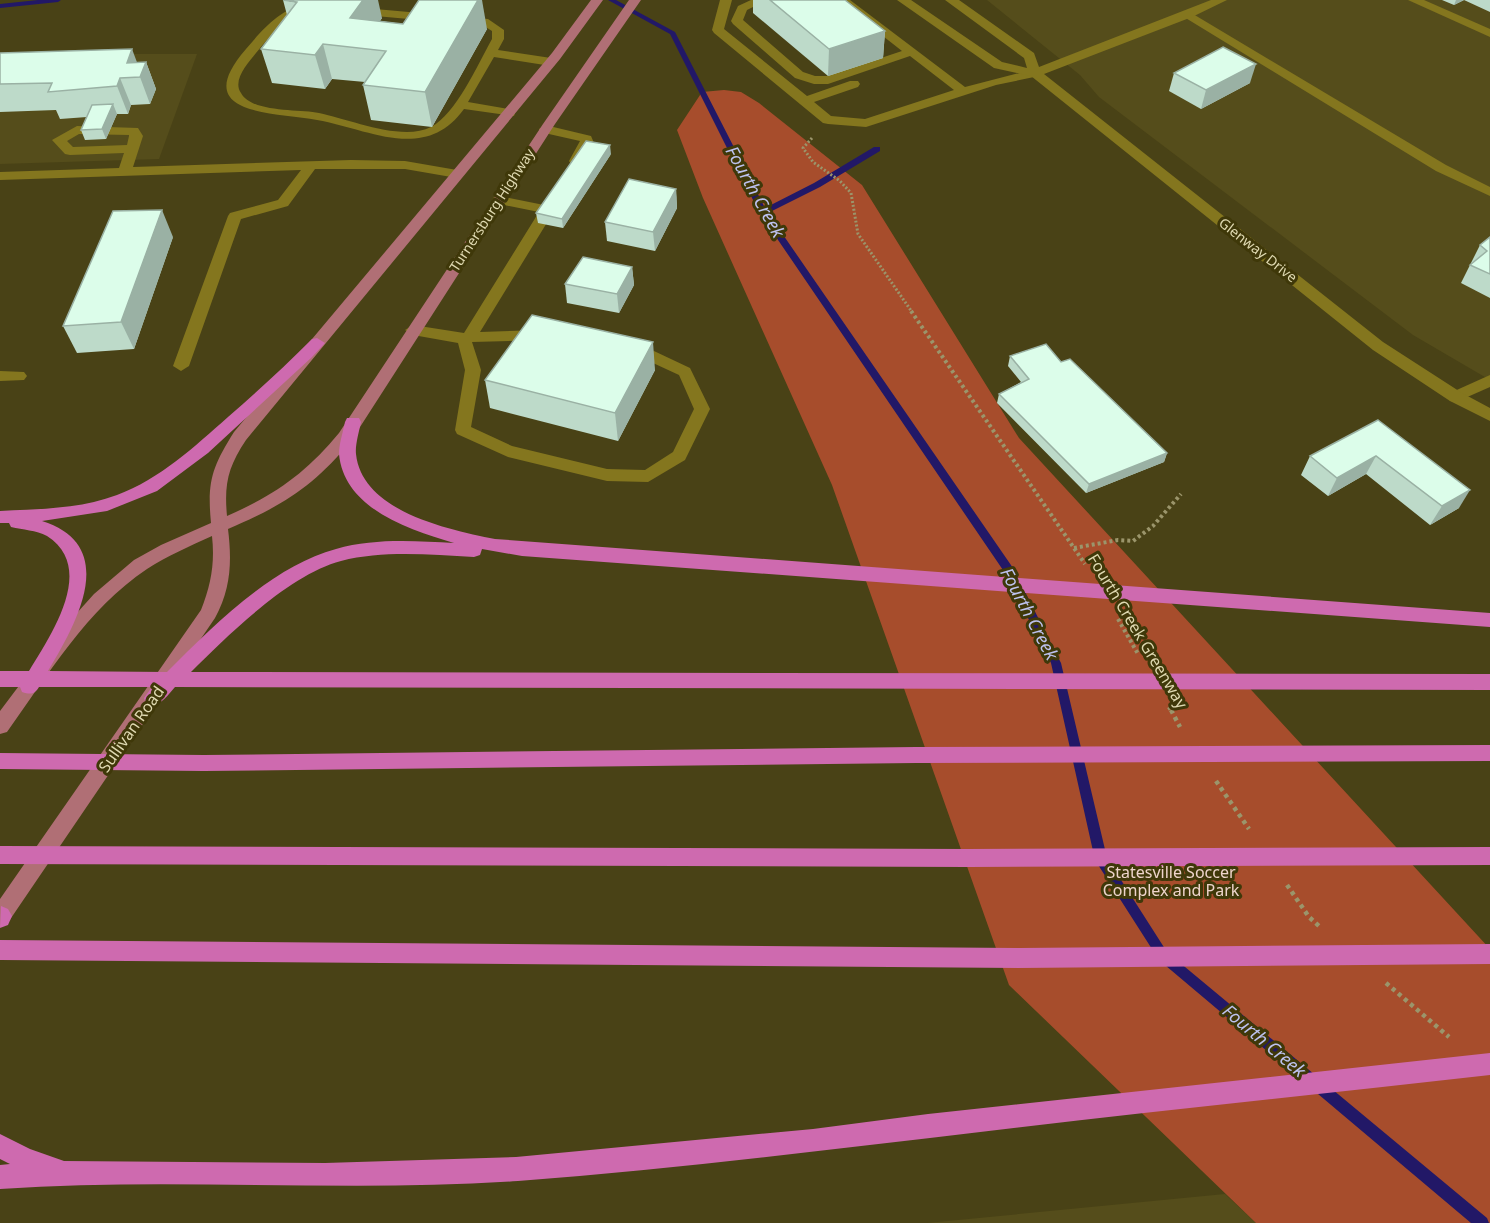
<svg xmlns="http://www.w3.org/2000/svg" width="1490" height="1223" viewBox="0 0 1490 1223" font-family="'Noto Sans',sans-serif">
<style>
.built{fill:#554d1b}
.green{fill:#a74d2c}
.lines{fill:none;stroke-linecap:round;stroke-linejoin:round}
.stream{fill:#221867;fill-rule:evenodd}
.path-far2{stroke:#9b956b;stroke-width:3;stroke-dasharray:2 2;stroke-linecap:butt}
.path-far1{stroke:#9b956b;stroke-width:4;stroke-dasharray:3 3;stroke-linecap:butt}
.path{stroke:#9b956b;stroke-width:4.5;stroke-dasharray:4 4;stroke-linecap:butt}
.lane{fill:#84761e;fill-rule:evenodd}
.street{fill:#84761e;fill-rule:evenodd}
.primary{fill:#b06f75;fill-rule:evenodd}
.highway{fill:#ce6aaf;fill-rule:evenodd}
.wall{fill:#bddac9}
.shaded-wall{fill:#9ab1a4}
.building{fill:#dcfdea;stroke:#9ab1a4;stroke-width:1.5}
.labels{text-anchor:middle;stroke-width:6;stroke-linejoin:round;paint-order:stroke}
.far-street-label{font-size:14px;fill:#dfd9b1;stroke:#3f3809}
.street-label{font-size:16px;fill:#dfd9b1;stroke:#3f3809}
.park-label{font-size:16px;fill:#eed4cb;stroke:#3f3809}
.water-label{font-size:18px;font-style:italic;fill:#bdc2ef;stroke:#3f3809}
</style>
<rect width="100%" height="100%" fill="#494216"/>
<g class="built">
<polygon points="987,0 1490,0 1490,380 1413,335 1099,97 1080,75"/>
<polygon points="0,54 197,54 159,159 0,164"/>
<polygon points="1225,1194 1256,1223 927,1223"/>
</g>
<polygon class="green" points="724,90 741,92 759,103 862,185 1019,438 1490,949 1490,1223 1256,1223 1009,985 832,485 703,198 677,130 702,92"/>
<g class="lines">
<g class="stream">
<polygon points="38,0 61,0 58,2 0,8 0,4"/>
<polygon points="608,0 616,0 675,32 765,208 814,183 874,147 880,147 880,151 820,187 768,213 1013,568 1061,663 1107,858 1167,952 1487,1218 1489,1223 1471,1223 1159,960 1095,860 1051,663 1005,573 759,212 670,34"/>
</g>
<polyline class="path-far2" points="812,138 803,148 813,162 840,181 851,193 858,234 912,312"/>
<g class="path-far1">
<polyline points="911,311 1085,564"/>
<polyline points="1074,548 1118,540 1133,541 1153,526 1181,494"/>
<polyline points="1118,619 1138,654"/>
<polyline points="1169,707 1171,711"/>
</g>
<g class="path">
<polyline points="1171,710 1180,727"/>
<polyline points="1216,781 1249,829"/>
<polyline points="1287,885 1309,917 1319,926"/>
<polyline points="1386,983 1449,1037"/>
</g>
<g class="lane">
<polygon points="720,0 732,0 724,29 807,96 850,81 858,81 860,84 858,87 814,102 831,116 865,119 954,90 910,56 828,84 814,84 795,78 733,24 731,21 738,6 751,0 767,0 747,10 743,20 803,72 815,76 827,76 902,51 837,0 850,0 965,87 1035,69 1041,73 1039,76 996,85 866,127 828,124 823,123 714,33 712,30"/>
<polygon points="1408,0 1424,0 1490,29 1490,37"/>
<path d="M307 3 488 19 504 30V39L498 50 551 58 557 62 551 66 494 57 468 102 514 110 515 113 514 116 464 109C425 163 369 129 317 120 273 112 188 116 246 49 264 28 279 10 307 3ZM308 10 476 25 484 26 492 31V39C477 66 456 114 431 127 402 142 349 119 319 113 299 109 252 113 241 93 232 80 248 63 256 53 271 35 285 17 308 10Z"/>
<polygon points="1188,11 1446,165 1490,187 1490,196 1436,171 1184,17 1184,13"/>
<polygon points="545,125 591,136 594,143 581,164 571,164 569,161 580,141 540,132 539,129"/>
<path d="M77 126 138 128 143 136 133 167 351 160 405 161 457 170 464 174 457 178 405 169H315L288 206 241 219 189 366 181 371 173 366 228 216 230 213 278 200 301 170 0 180V172L119 168 124 153 70 155 65 154 52 140ZM79 134 129 135V136L127 145 73 147 67 141Z"/>
<polygon points="499,196 544,205 547,200 552,199 559,203 480,332 540,330 548,335 540,340 472,342 481,370 471,427 512,446 607,469 645,470 673,452 694,409 679,375 627,351 624,347 632,342 637,343 690,368 710,409 685,460 648,482 607,481 508,457 457,434 455,430 465,370 458,343 413,335 405,330 413,325 464,333 539,212 494,203 492,200 494,197"/>
<polygon points="0,371 24,372 27,376 24,380 0,381"/>
<polygon points="1490,375 1490,387 1456,402 1450,401 1448,397 1450,393"/>
</g>
<polygon class="street" points="897,0 911,0 1002,62 1027,68 1024,58 945,0 959,0 1034,53 1039,67 1211,0 1227,0 1192,17 1044,74 1383,342 1462,393 1490,408 1490,421 1450,401 1373,350 1031,76 994,68"/>
<path class="primary" d="M591 0H603L560 59 246 440C228 467 224 484 227 516 275 495 306 473 339 433L543 124 629 0H641L555 124 351 441C313 487 282 506 228 529 232 561 231 589 215 618L7 924 0 927V899L201 610C211 585 215 563 212 536 190 546 167 556 147 569 87 609 48 675 7 732L0 734V711L58 634 94 594 134 560 161 545 211 523C207 482 212 467 234 432L552 53Z"/>
<g class="highway">
<path d="M317 338 325 343 311 358 208 453 157 491 107 511 42 521C121 546 76 624 48 671L167 672C212 627 272 566 336 549 374 538 415 541 454 543 410 530 344 509 339 454 339 444 343 432 345 422L347 418H359L361 422C359 432 355 445 356 454 362 512 450 530 495 539L1490 613V627L522 556 482 549 480 555 474 557C431 555 384 550 341 561 290 574 228 635 191 672L1490 674V690L175 687C167 696 160 708 146 704L144 698 152 687H39C35 694 31 695 22 692L20 687H0V671H29C51 635 97 568 47 536 36 530 23 530 11 527L9 523H0V511C39 509 80 509 117 495 160 479 194 447 228 417 257 392 285 366 312 339Z"/>
<polygon points="1490,745 1490,761 916,763 204,771 0,769 0,753 204,755 916,747"/>
<polygon points="0,846 968,849 1490,847 1490,865 968,867 0,864"/>
<polygon points="1,906 8,909 12,916 8,925 0,928"/>
<polygon points="0,940 1019,948 1490,944 1490,964 1019,968 0,960"/>
<path d="M1490 1053V1075C1303 1096 1116 1115 930 1138 793 1154 656 1171 518 1181 346 1193 172 1177 0 1189V1165L10 1164 0 1159V1134L30 1149 64 1161 325 1163 516 1157 813 1129 928 1114Z"/>
</g>
</g>
<g class="wall">
<polygon points="283,0 382,18 380,21 403,24 487,29 432,127 371,120 363,85 365,82 332,79 325,89 272,83 261,49 287,15"/>
<polygon points="753,0 845,0 885,31 883,58 828,76 753,13"/>
<polygon points="1442,0 1490,0 1490,12 1464,0 1454,5"/>
<polygon points="0,53 137,62 146,62 156,89 150,104 131,105 128,114 117,114 106,139 85,140 81,130 87,117 60,119 56,110 0,112"/>
<polygon points="1174,73 1250,83 1201,109 1169,91"/>
<polygon points="611,154 563,228 538,223 536,213"/>
<polygon points="676,189 677,208 655,251 607,241 605,222"/>
<polygon points="173,237 134,349 77,353 63,326"/>
<polygon points="1490,237 1490,298 1461,283 1480,245"/>
<polygon points="632,267 634,285 619,313 567,303 565,284"/>
<polygon points="1010,356 1061,362 1167,453 1164,462 1086,493 997,403 999,394 1021,382 1008,366"/>
<polygon points="655,370 618,441 490,408 485,380"/>
<polygon points="1378,420 1459,508 1430,525 1366,474 1328,496 1301,475 1310,456"/>
</g>
<g class="shaded-wall">
<polygon points="363,0 378,0 382,18 361,48 350,18"/>
<polygon points="478,0 482,0 487,29 432,127 425,92"/>
<polygon points="1456,0 1464,0 1454,5"/>
<polygon points="885,31 883,58 828,76 829,49"/>
<polygon points="323,44 332,79 325,89 315,55"/>
<polygon points="132,49 141,73 146,62 156,89 150,104 140,77 127,63"/>
<polygon points="1256,64 1250,83 1201,109 1206,90"/>
<polygon points="120,78 131,105 128,114 117,86"/>
<polygon points="113,104 117,114 106,139 102,129"/>
<polygon points="610,145 611,154 563,228 562,219"/>
<polygon points="676,189 677,208 655,251 653,232"/>
<polygon points="162,210 173,237 134,349 121,322"/>
<polygon points="632,267 634,285 619,313 617,294"/>
<polygon points="653,342 655,370 618,441 615,413"/>
<polygon points="1167,453 1164,462 1086,493 1089,484"/>
<polygon points="1376,456 1366,474 1328,496 1337,478"/>
<polygon points="1470,490 1459,508 1430,525 1442,506"/>
</g>
<g class="building">
<polygon points="283,0 363,0 350,18 403,24 419,0 478,0 425,92 363,85 386,51 323,44 315,55 261,49 297,2"/>
<polygon points="770,0 845,0 885,31 829,49"/>
<polygon points="1223,47 1256,64 1206,90 1174,73"/>
<polygon points="132,49 127,63 146,62 140,77 120,78 117,86 48,92 52,83 0,84 0,53"/>
<polygon points="113,104 102,129 81,130 92,105"/>
<polygon points="586,141 610,145 562,219 536,213"/>
<polygon points="629,179 676,189 653,232 605,222"/>
<polygon points="162,210 121,322 63,326 113,211"/>
<polygon points="1490,237 1490,274 1470,265 1487,251 1480,245"/>
<polygon points="583,257 632,267 617,294 565,284"/>
<polygon points="532,315 653,342 615,413 485,380"/>
<polygon points="1046,344 1061,362 1070,359 1167,453 1089,484 999,394 1029,379 1010,356"/>
<polygon points="1378,420 1470,490 1442,506 1376,456 1337,478 1310,456"/>
</g>
<g class="labels">
<g class="far-street-label">
<text transform="translate(492 210) rotate(-57)" y="5">Turnersburg Highway</text>
<text transform="translate(1258 250) rotate(38)" y="5">Glenway Drive</text>
</g>
<g class="street-label">
<text transform="translate(1138 631) rotate(59)" y="6">Fourth Creek Greenway</text>
<text transform="translate(131 729) rotate(-55)" y="6">Sullivan Road</text>
</g>
<g class="park-label">
<text x="1171" y="878">Statesville Soccer<tspan x="1171" dy="18">Complex and Park</tspan></text>
</g>
<g class="water-label">
<text transform="translate(755 192) rotate(61)" y="6">Fourth Creek</text>
<text transform="translate(1029 614) rotate(62)" y="6">Fourth Creek</text>
<text transform="translate(1264 1041) rotate(40)" y="6">Fourth Creek</text>
</g>
</g>
</svg>
